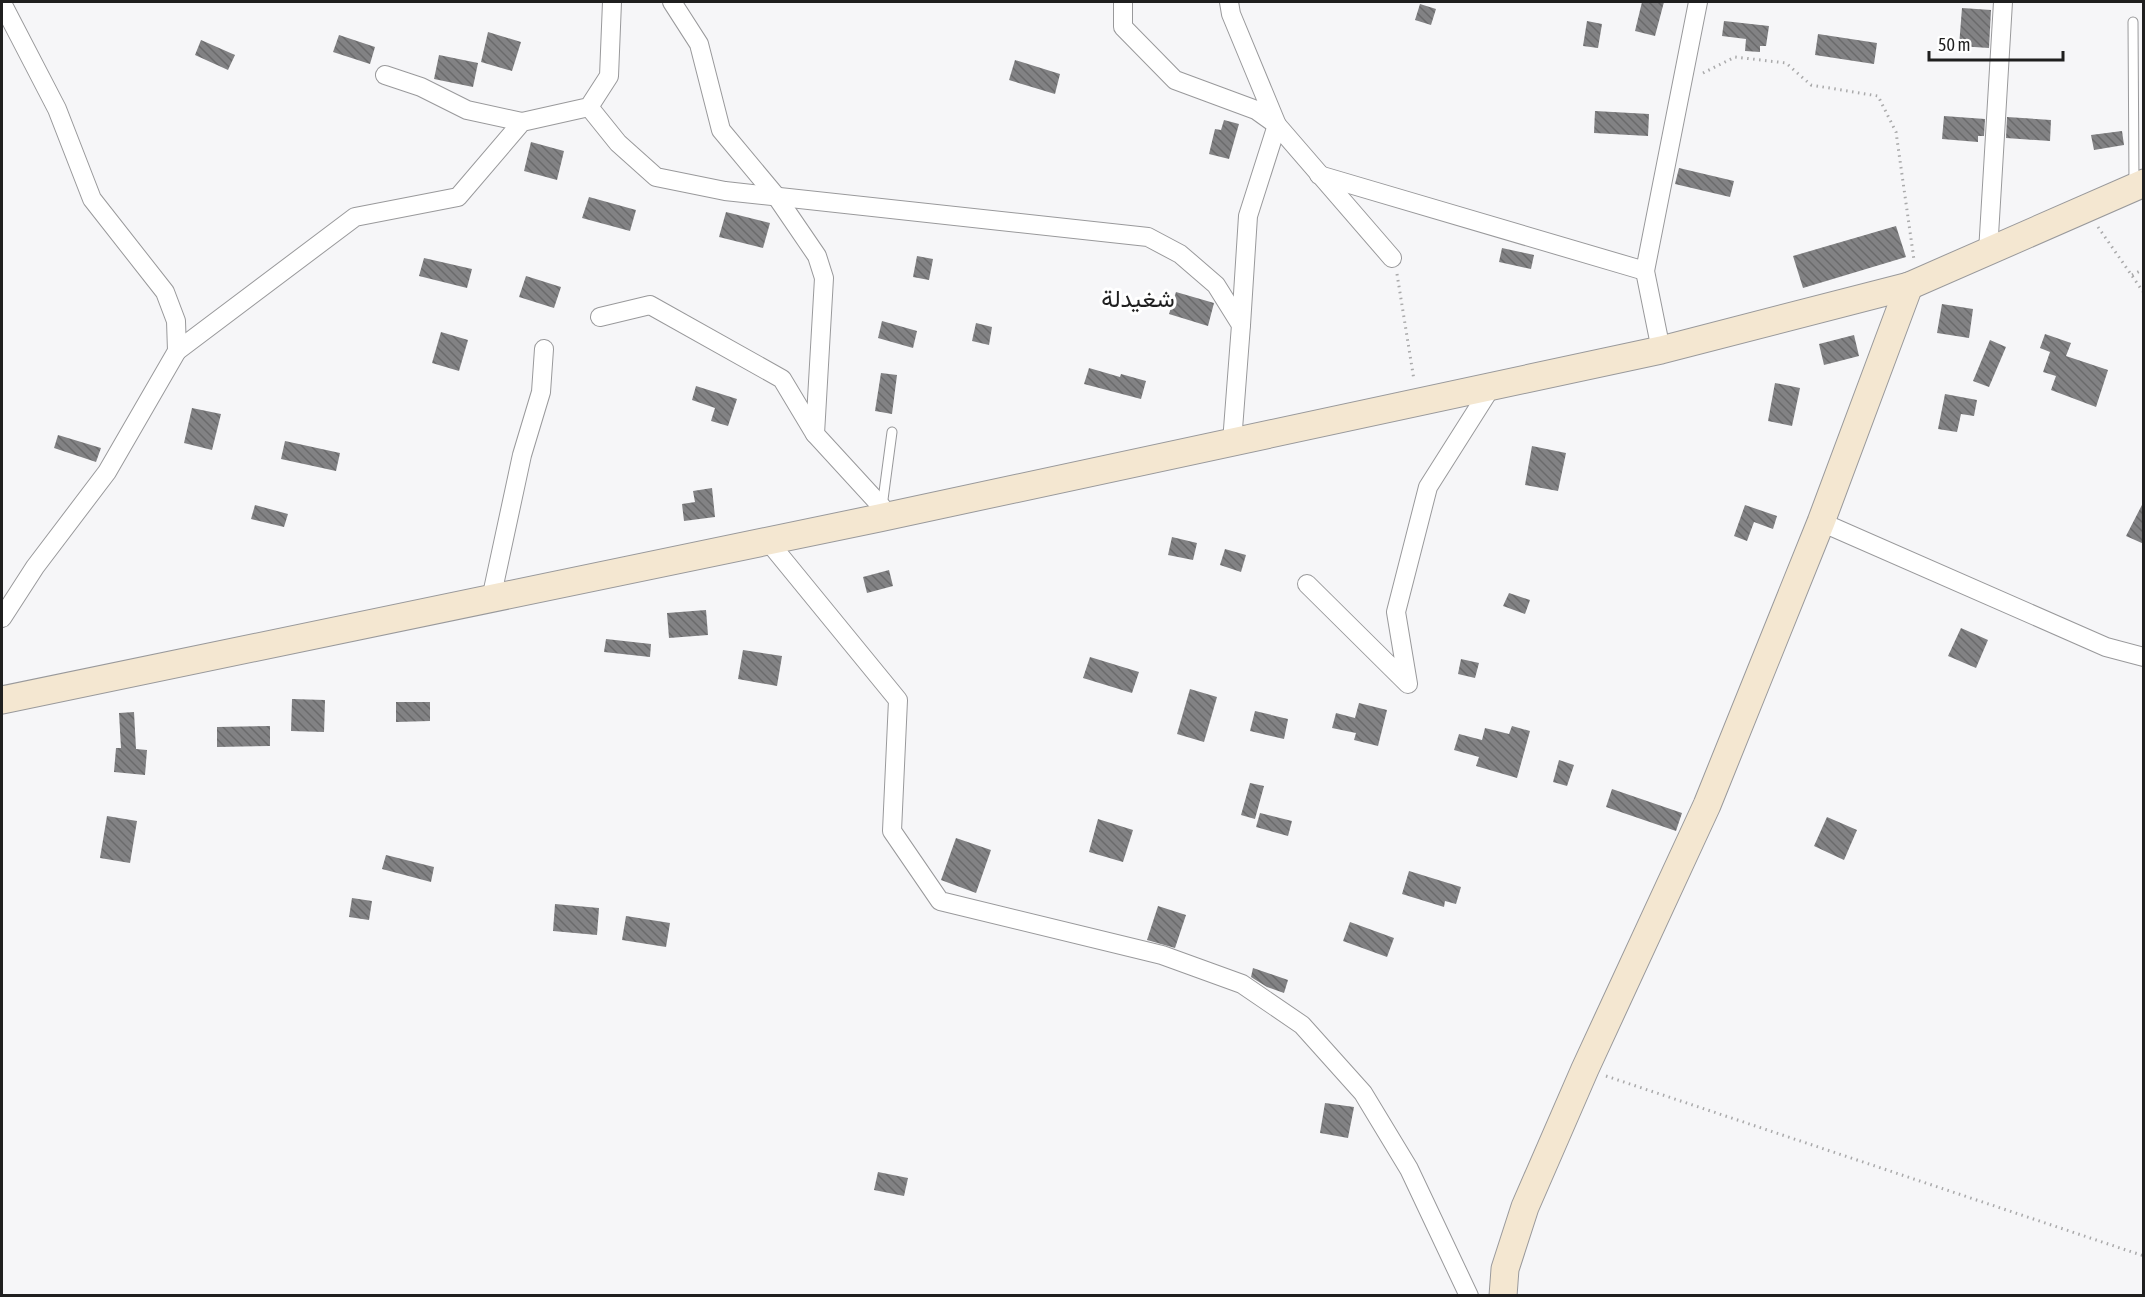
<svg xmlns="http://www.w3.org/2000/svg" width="2145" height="1297" viewBox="0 0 2145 1297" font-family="'Asap Condensed',Vazirmatn,sans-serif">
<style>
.building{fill:url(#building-back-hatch)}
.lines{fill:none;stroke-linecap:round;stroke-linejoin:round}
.lane-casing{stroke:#99999b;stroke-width:11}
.street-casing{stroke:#99999b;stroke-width:20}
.secondary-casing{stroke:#99999b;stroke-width:29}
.path{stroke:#aaaaab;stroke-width:3;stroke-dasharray:1.5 4.5;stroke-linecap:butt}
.lane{stroke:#fff;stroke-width:9}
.street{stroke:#fff;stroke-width:18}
.secondary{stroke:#f4e7d1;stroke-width:27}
.labels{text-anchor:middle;stroke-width:6;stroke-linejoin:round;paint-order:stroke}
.quarter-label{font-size:24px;fill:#1f1f1f;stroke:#fff}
</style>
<defs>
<pattern id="building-back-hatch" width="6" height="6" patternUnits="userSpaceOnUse" patternTransform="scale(1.5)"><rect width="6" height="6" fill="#828284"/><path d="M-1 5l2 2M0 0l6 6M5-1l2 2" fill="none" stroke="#6a6a6b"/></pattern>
</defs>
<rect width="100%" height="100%" fill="#f6f6f8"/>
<g class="building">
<polygon points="1642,2 1664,2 1655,36 1635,31"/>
<polygon points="1420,4 1436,9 1431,25 1415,20"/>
<polygon points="1962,8 1991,10 1989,48 1959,46"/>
<polygon points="1587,21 1602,24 1598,48 1583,46"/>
<polygon points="1724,21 1769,26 1766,46 1760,46 1760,52 1745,51 1746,39 1722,36"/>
<polygon points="488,32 521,42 512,71 481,62"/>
<polygon points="1818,34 1877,43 1874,64 1815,55"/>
<polygon points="339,35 375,47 370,64 333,52"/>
<polygon points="201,40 235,55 228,70 195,55"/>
<polygon points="439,55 478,63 473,87 434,79"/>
<polygon points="1015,60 1060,74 1055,94 1009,80"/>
<polygon points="1595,111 1649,114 1648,136 1594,133"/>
<polygon points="1944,116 1985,119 1984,136 1978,136 1978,142 1942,139"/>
<polygon points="2007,117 2051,120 2050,141 2006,138"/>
<polygon points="1224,120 1239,124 1229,159 1209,154 1215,129 1221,130"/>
<polygon points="2122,131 2124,145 2094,150 2091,135"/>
<polygon points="531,142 564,151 557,180 524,171"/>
<polygon points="1679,168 1734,181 1730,197 1675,184"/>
<polygon points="589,197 636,210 630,231 582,218"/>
<polygon points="726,212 770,223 763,248 719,237"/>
<polygon points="1896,226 1906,257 1803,288 1793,256"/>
<polygon points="1502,248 1534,255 1531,269 1499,262"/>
<polygon points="917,256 933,259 929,280 913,277"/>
<polygon points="424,258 472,269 467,288 419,276"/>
<polygon points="526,276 561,287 554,308 519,297"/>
<polygon points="1176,292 1214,303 1208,326 1169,314"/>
<polygon points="1942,304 1973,309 1969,338 1937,333"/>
<polygon points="882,321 917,331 913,348 878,338"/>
<polygon points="976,323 992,327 989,345 972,341"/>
<polygon points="441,332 468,340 459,371 432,363"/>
<polygon points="2045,334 2071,343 2066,356 2108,370 2096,407 2051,390 2056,376 2043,372 2050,352 2040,348"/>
<polygon points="1854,335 1859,356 1824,365 1819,344"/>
<polygon points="1990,340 2006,347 1989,387 1973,381"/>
<polygon points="1089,368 1120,377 1121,374 1146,381 1141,399 1084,384"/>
<polygon points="881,373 897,375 892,414 875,411"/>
<polygon points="1775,383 1800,388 1792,426 1768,421"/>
<polygon points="696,386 737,399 728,426 711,421 715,408 692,400"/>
<polygon points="1945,394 1977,400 1974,416 1961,414 1957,432 1938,429"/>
<polygon points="192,408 221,414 212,450 184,443"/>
<polygon points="58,435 101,448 96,462 54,448"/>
<polygon points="285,441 340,453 336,471 281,459"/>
<polygon points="1532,446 1566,453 1558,491 1525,485"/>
<polygon points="712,488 715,517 684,521 682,504 695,502 693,491"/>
<polygon points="2144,501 2144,544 2126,536"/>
<polygon points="255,505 288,514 284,527 251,519"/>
<polygon points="1745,505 1777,516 1773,529 1754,522 1747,541 1734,536"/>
<polygon points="1172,537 1197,543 1193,560 1168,555"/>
<polygon points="1225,549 1246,555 1241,572 1220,565"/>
<polygon points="889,570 893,586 867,593 863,577"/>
<polygon points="1509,593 1530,600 1525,614 1503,606"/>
<polygon points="706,610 708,635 669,638 667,613"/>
<polygon points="1961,628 1988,640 1976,668 1948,656"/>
<polygon points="606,639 651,644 650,657 604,652"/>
<polygon points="743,650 782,656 777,686 738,679"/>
<polygon points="1090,657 1139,672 1132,693 1083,678"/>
<polygon points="1461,659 1479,663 1475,678 1458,674"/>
<polygon points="1190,689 1217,697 1204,742 1177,734"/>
<polygon points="292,699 325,700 324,732 291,731"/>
<polygon points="396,702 430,702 430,721 396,722"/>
<polygon points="1359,703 1387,710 1378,746 1354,740 1356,733 1332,728 1336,713 1355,718"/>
<polygon points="1255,711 1288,719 1284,739 1250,731"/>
<polygon points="134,712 136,749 147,750 145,775 114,772 116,748 121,748 119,713"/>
<polygon points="270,726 270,746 217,747 217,727"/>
<polygon points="1512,726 1530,731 1517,778 1476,766 1479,757 1454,750 1459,734 1482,740 1485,728 1509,734"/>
<polygon points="1559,760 1574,765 1567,786 1553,782"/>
<polygon points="1250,783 1264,786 1255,819 1241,815"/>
<polygon points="1612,789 1682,813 1676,831 1606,807"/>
<polygon points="1260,813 1292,821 1288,836 1256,827"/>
<polygon points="107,816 137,821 130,863 100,858"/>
<polygon points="1827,817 1857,830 1844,860 1814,846"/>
<polygon points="1098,819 1133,830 1123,862 1089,852"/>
<polygon points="956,838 991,850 976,893 941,880"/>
<polygon points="386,855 434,867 431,882 382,869"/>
<polygon points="1409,871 1461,887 1456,904 1445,901 1444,907 1402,894"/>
<polygon points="352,898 372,901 369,920 349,917"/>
<polygon points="555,904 599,908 597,935 553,931"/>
<polygon points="1158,906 1186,915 1175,948 1147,940"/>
<polygon points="626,916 670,923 666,947 622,940"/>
<polygon points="1350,922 1394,938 1387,957 1343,941"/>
<polygon points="1253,968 1288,980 1284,993 1267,987 1251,977"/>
<polygon points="1325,1103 1354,1107 1348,1138 1320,1133"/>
<polygon points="878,1172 908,1178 904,1196 874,1190"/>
</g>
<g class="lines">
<g class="lane-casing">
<g id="lane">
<polyline points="2133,22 2134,184"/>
<polyline points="882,507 892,432"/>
</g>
</g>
<g class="street-casing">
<g id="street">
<polyline points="672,2 699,44 721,130 776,196 817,256 824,278 815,434 882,507 879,518"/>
<polyline points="1123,2 1123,27 1175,80 1256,110 1277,125 1392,258"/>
<polyline points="1229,2 1231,14 1277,125 1248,216 1241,325"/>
<polyline points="2,3 57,109 92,199 165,292 176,321 177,351 107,472 35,567 2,618"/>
<polyline points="385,75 421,87 467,110 522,122"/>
<polyline points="589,107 618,143 656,177 725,191 1148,237 1180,254 1216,285 1241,325 1232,442"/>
<polyline points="1319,175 1645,271"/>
<polyline points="1988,252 2003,2"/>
<polyline points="600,317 650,305 782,379 815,434"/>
<polyline points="1661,350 1645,271 1698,2"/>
<polyline points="177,351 355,217 458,197 522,122 589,107 609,76 612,2"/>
<polyline points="1821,522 2106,647 2144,657"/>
<polyline points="768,541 898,700 892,831 940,901 1162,955 1242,984 1302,1025 1363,1093 1409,1169 1469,1296"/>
<polyline points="1307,584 1408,684 1396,612 1428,487 1492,386"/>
<polyline points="491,599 522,455 541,392 544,349"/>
</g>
</g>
<g class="secondary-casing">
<g id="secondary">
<polyline points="2,700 879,518 1661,350 1909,286 2144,183"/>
<polyline points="1503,1296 1505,1269 1525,1207 1585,1069 1707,805 1821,522 1909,286"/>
</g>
</g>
<g class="path">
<polyline points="1703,73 1735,57 1786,63 1811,85 1878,96 1896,132 1914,260"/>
<polyline points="2098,227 2144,293"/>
<polyline points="1397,274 1414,380"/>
<polyline points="2132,275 2144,269"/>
<polyline points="1606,1076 2144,1256"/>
</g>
<use href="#lane" class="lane"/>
<use href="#street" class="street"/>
<use href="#secondary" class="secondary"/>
</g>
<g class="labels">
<g class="quarter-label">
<text x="1138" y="307">شغيدلة</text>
</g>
</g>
<rect width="2145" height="1297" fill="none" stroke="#1f1f1f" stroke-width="6"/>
<path d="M1929 51v9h134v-9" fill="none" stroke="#1f1f1f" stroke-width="3"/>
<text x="1938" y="51" font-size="18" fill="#1f1f1f" stroke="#ffffff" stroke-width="4.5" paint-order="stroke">50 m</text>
</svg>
